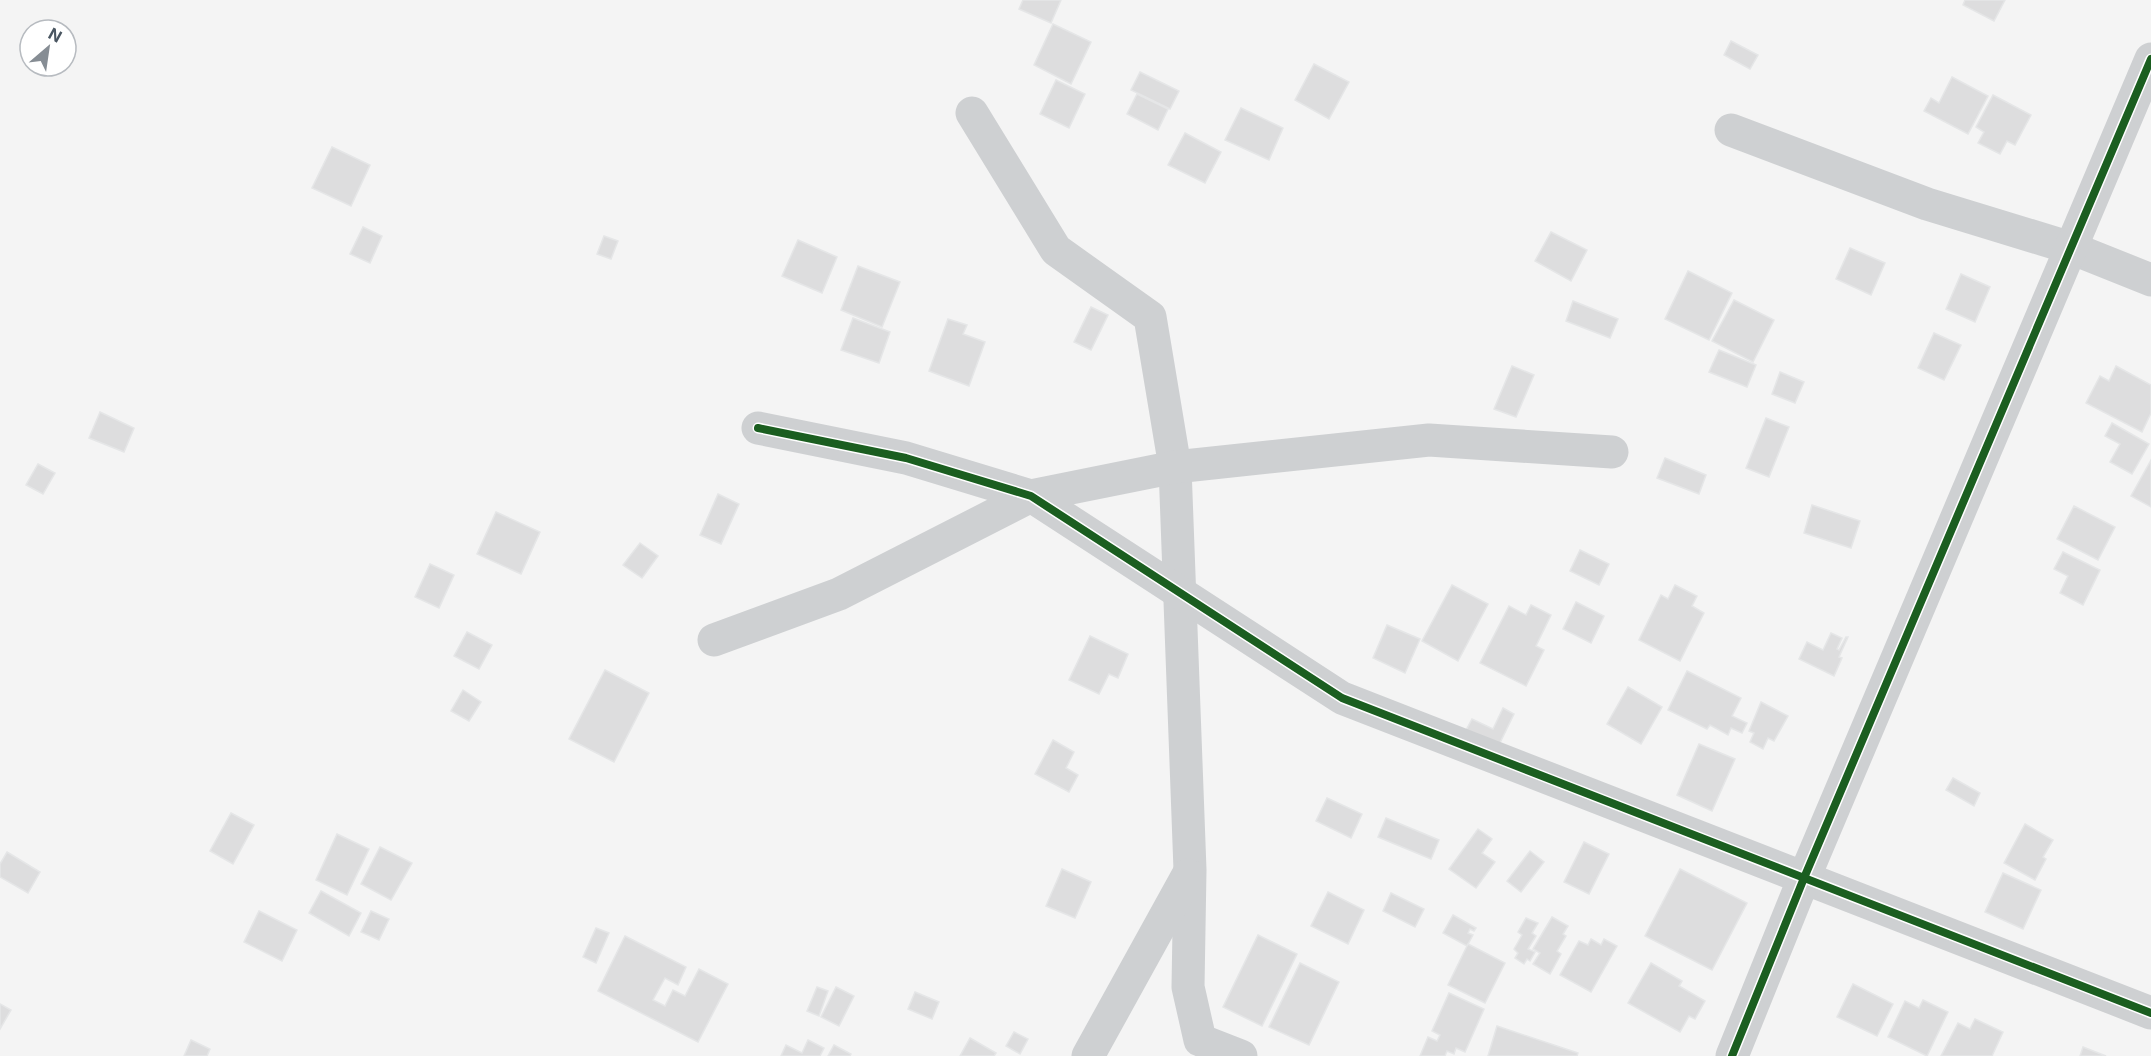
<svg xmlns="http://www.w3.org/2000/svg" width="2151" height="1056" viewBox="0 0 2151 1056" font-family="Inter,sans-serif">
<style>
.building{fill:#ddddde;stroke:#e5e6e7;stroke-width:1.5}
.lines{fill:none;stroke-linecap:round;stroke-linejoin:round}
.minor{stroke:#ced0d2;stroke-width:33}
.cycleway-casing{stroke:#fff;stroke-width:11}
.cycleway{stroke:#1b5e20;stroke-width:8}
</style>
<rect width="100%" height="100%" fill="#f4f4f4"/>
<g class="building">
<polygon points="1023,0 1061,0 1051,23 1019,9"/>
<polygon points="1965,0 2005,0 1994,21 1963,5"/>
<polygon points="1053,24 1091,42 1071,84 1034,65"/>
<polygon points="1731,41 1758,55 1750,69 1724,55"/>
<polygon points="1314,64 1349,82 1329,119 1295,100"/>
<polygon points="1140,72 1179,91 1170,109 1131,90"/>
<polygon points="1952,77 1988,96 1968,134 1924,111 1931,98 1939,103"/>
<polygon points="1056,80 1085,94 1069,128 1040,114"/>
<polygon points="1137,94 1168,109 1158,130 1127,114"/>
<polygon points="1993,95 2031,115 2015,145 2007,141 2000,154 1978,143 1984,132 1976,127"/>
<polygon points="1241,108 1283,128 1269,160 1225,140"/>
<polygon points="1185,133 1221,152 1205,183 1168,165"/>
<polygon points="332,147 370,165 351,206 312,188"/>
<polygon points="363,227 382,236 370,263 350,254"/>
<polygon points="1551,232 1587,250 1571,281 1535,261"/>
<polygon points="604,236 618,241 611,259 597,254"/>
<polygon points="798,240 837,257 822,293 782,276"/>
<polygon points="1850,248 1885,263 1871,295 1836,279"/>
<polygon points="858,266 900,282 882,327 841,310"/>
<polygon points="1688,271 1732,293 1709,340 1665,319"/>
<polygon points="1961,274 1990,287 1975,322 1946,309"/>
<polygon points="1734,300 1774,320 1753,362 1712,341"/>
<polygon points="1573,301 1618,319 1610,338 1566,321"/>
<polygon points="1091,307 1108,315 1091,350 1074,342"/>
<polygon points="853,318 890,332 879,363 841,350"/>
<polygon points="948,319 967,325 963,334 985,342 969,386 929,371"/>
<polygon points="1934,333 1961,345 1944,380 1918,368"/>
<polygon points="1719,350 1756,365 1747,387 1709,372"/>
<polygon points="1512,366 1534,375 1516,417 1494,409"/>
<polygon points="2116,366 2151,385 2151,413 2142,432 2086,403 2100,376 2109,381"/>
<polygon points="1780,372 1804,382 1795,403 1772,394"/>
<polygon points="100,412 134,428 124,452 89,438"/>
<polygon points="1766,418 1789,427 1769,477 1746,468"/>
<polygon points="2112,423 2149,444 2132,474 2110,462 2120,444 2105,436"/>
<polygon points="1665,458 1706,475 1699,494 1657,478"/>
<polygon points="2151,460 2151,507 2131,496"/>
<polygon points="38,464 55,473 43,494 26,485"/>
<polygon points="718,494 739,504 721,544 700,535"/>
<polygon points="1812,505 1860,521 1851,548 1804,533"/>
<polygon points="2074,506 2115,527 2098,560 2057,539"/>
<polygon points="496,512 540,532 521,574 477,554"/>
<polygon points="640,543 658,556 642,578 623,565"/>
<polygon points="1580,550 1609,564 1599,585 1570,571"/>
<polygon points="2063,552 2100,570 2083,605 2060,593 2068,576 2054,569"/>
<polygon points="430,564 454,575 439,608 415,597"/>
<polygon points="1452,585 1488,604 1458,661 1422,641"/>
<polygon points="1675,585 1697,596 1692,606 1704,613 1680,661 1639,640 1661,595 1668,599"/>
<polygon points="1576,602 1604,616 1591,643 1563,629"/>
<polygon points="1531,605 1551,615 1536,646 1544,650 1526,686 1480,663 1509,606 1526,615"/>
<polygon points="1387,625 1420,639 1405,673 1373,658"/>
<polygon points="467,632 492,645 479,669 454,656"/>
<polygon points="1831,633 1842,638 1837,649 1839,650 1846,637 1848,637 1839,657 1842,658 1834,676 1799,659 1807,642 1823,650"/>
<polygon points="1090,636 1128,654 1118,678 1109,674 1099,694 1069,680"/>
<polygon points="605,670 649,693 614,762 569,739"/>
<polygon points="1687,671 1741,698 1732,716 1747,723 1742,733 1731,728 1728,735 1710,725 1707,729 1668,710"/>
<polygon points="1628,687 1662,707 1641,744 1607,724"/>
<polygon points="463,690 481,702 469,721 451,711"/>
<polygon points="1761,702 1788,716 1774,741 1768,738 1763,749 1750,742 1754,733 1749,731"/>
<polygon points="1503,708 1514,714 1496,751 1464,734 1472,719 1493,729"/>
<polygon points="1053,740 1074,752 1066,768 1078,775 1069,792 1035,774"/>
<polygon points="1699,744 1735,759 1712,811 1677,795"/>
<polygon points="1953,778 1980,793 1974,806 1946,790"/>
<polygon points="1327,798 1362,814 1351,838 1316,821"/>
<polygon points="231,813 254,825 233,864 210,851"/>
<polygon points="1386,818 1439,840 1431,859 1378,837"/>
<polygon points="2025,824 2053,840 2043,857 2046,859 2035,880 2004,863"/>
<polygon points="1478,829 1492,839 1482,853 1495,862 1476,888 1449,869"/>
<polygon points="337,834 369,849 347,895 316,880"/>
<polygon points="1584,842 1609,854 1589,894 1564,882"/>
<polygon points="380,847 412,863 391,900 361,884"/>
<polygon points="1530,851 1544,862 1521,892 1507,881"/>
<polygon points="7,852 40,872 28,893 0,877 0,864"/>
<polygon points="1062,869 1091,882 1075,918 1046,906"/>
<polygon points="1680,869 1747,903 1712,970 1645,936"/>
<polygon points="2003,873 2041,890 2023,929 1985,912"/>
<polygon points="321,891 361,913 349,936 309,913"/>
<polygon points="1328,892 1364,910 1348,944 1311,926"/>
<polygon points="1391,893 1424,909 1415,927 1383,911"/>
<polygon points="259,911 297,930 282,961 244,942"/>
<polygon points="371,911 389,919 379,940 361,932"/>
<polygon points="1453,915 1476,928 1474,931 1470,929 1468,933 1473,935 1467,946 1443,933"/>
<polygon points="1552,917 1568,926 1563,934 1566,936 1557,951 1561,954 1550,974 1533,964 1540,953 1533,949"/>
<polygon points="1526,918 1538,923 1532,933 1536,936 1528,949 1535,952 1530,961 1527,959 1524,964 1515,958 1518,953 1514,949 1522,935 1518,932"/>
<polygon points="596,928 609,933 596,963 583,957"/>
<polygon points="1258,935 1297,954 1262,1026 1223,1007"/>
<polygon points="625,936 686,967 678,985 665,978 653,1000 665,1006 673,990 685,996 699,969 728,984 698,1042 598,991"/>
<polygon points="1591,939 1601,945 1604,939 1617,946 1591,992 1560,975 1579,941 1588,945"/>
<polygon points="1468,944 1505,963 1485,1003 1448,985"/>
<polygon points="1300,963 1339,982 1309,1045 1269,1027"/>
<polygon points="1651,963 1682,981 1679,986 1705,1001 1695,1019 1689,1016 1680,1032 1628,1003"/>
<polygon points="1853,984 1893,1004 1877,1036 1837,1017"/>
<polygon points="817,987 828,991 819,1016 807,1011"/>
<polygon points="836,987 854,996 839,1026 821,1017"/>
<polygon points="915,992 939,1002 932,1019 908,1009"/>
<polygon points="1449,993 1484,1009 1465,1052 1456,1048 1454,1054 1447,1051 1445,1056 1420,1056 1428,1037 1437,1041 1440,1035 1432,1031"/>
<polygon points="1923,1000 1948,1012 1927,1056 1888,1037 1905,1001 1919,1008"/>
<polygon points="0,1004 11,1010 0,1029"/>
<polygon points="1975,1019 2003,1032 1992,1056 1941,1056 1958,1023 1970,1029"/>
<polygon points="1497,1026 1578,1053 1577,1056 1488,1056"/>
<polygon points="1014,1032 1028,1039 1020,1054 1006,1046"/>
<polygon points="970,1038 996,1053 994,1056 960,1056"/>
<polygon points="191,1040 210,1049 207,1056 184,1056"/>
<polygon points="808,1040 824,1048 820,1056 781,1056 786,1045 802,1053"/>
<polygon points="834,1045 851,1054 850,1056 828,1056"/>
<polygon points="2083,1047 2106,1056 2080,1056"/>
</g>
<g class="lines">
<g class="minor">
<polyline points="972,113 1056,250 1150,317 1175,467 1190,870 1188,987 1200,1040 1241,1056"/>
<polyline points="1731,130 1927,204 2071,248 2151,280"/>
<polyline points="758,428 906,458 1031,496 1342,698 2151,1013"/>
<polyline points="714,640 839,594 1031,496 1175,467 1429,440 1612,452"/>
<polyline points="1088,1056 1188,875"/>
<polyline points="1732,1056 1804,878 2151,59"/>
</g>
<g class="cycleway-casing">
<g id="cycleway">
<polyline points="758,428 906,458 1031,496 1342,698 2151,1013"/>
<polyline points="1732,1056 1804,878 2151,59"/>
</g>
</g>
<use href="#cycleway" class="cycleway"/>
</g>
<g transform="translate(48 48) rotate(29)"><circle r="28" fill="#ffffff" stroke="#b7bbc0" stroke-width="1.5"/>
<path d="M0-4.5L10 22L0 15L-10 22Z" fill="#868d94"/>
<text y="-9" font-size="16" font-weight="bold" text-anchor="middle" fill="#4a5661">N</text>
</g>
</svg>
